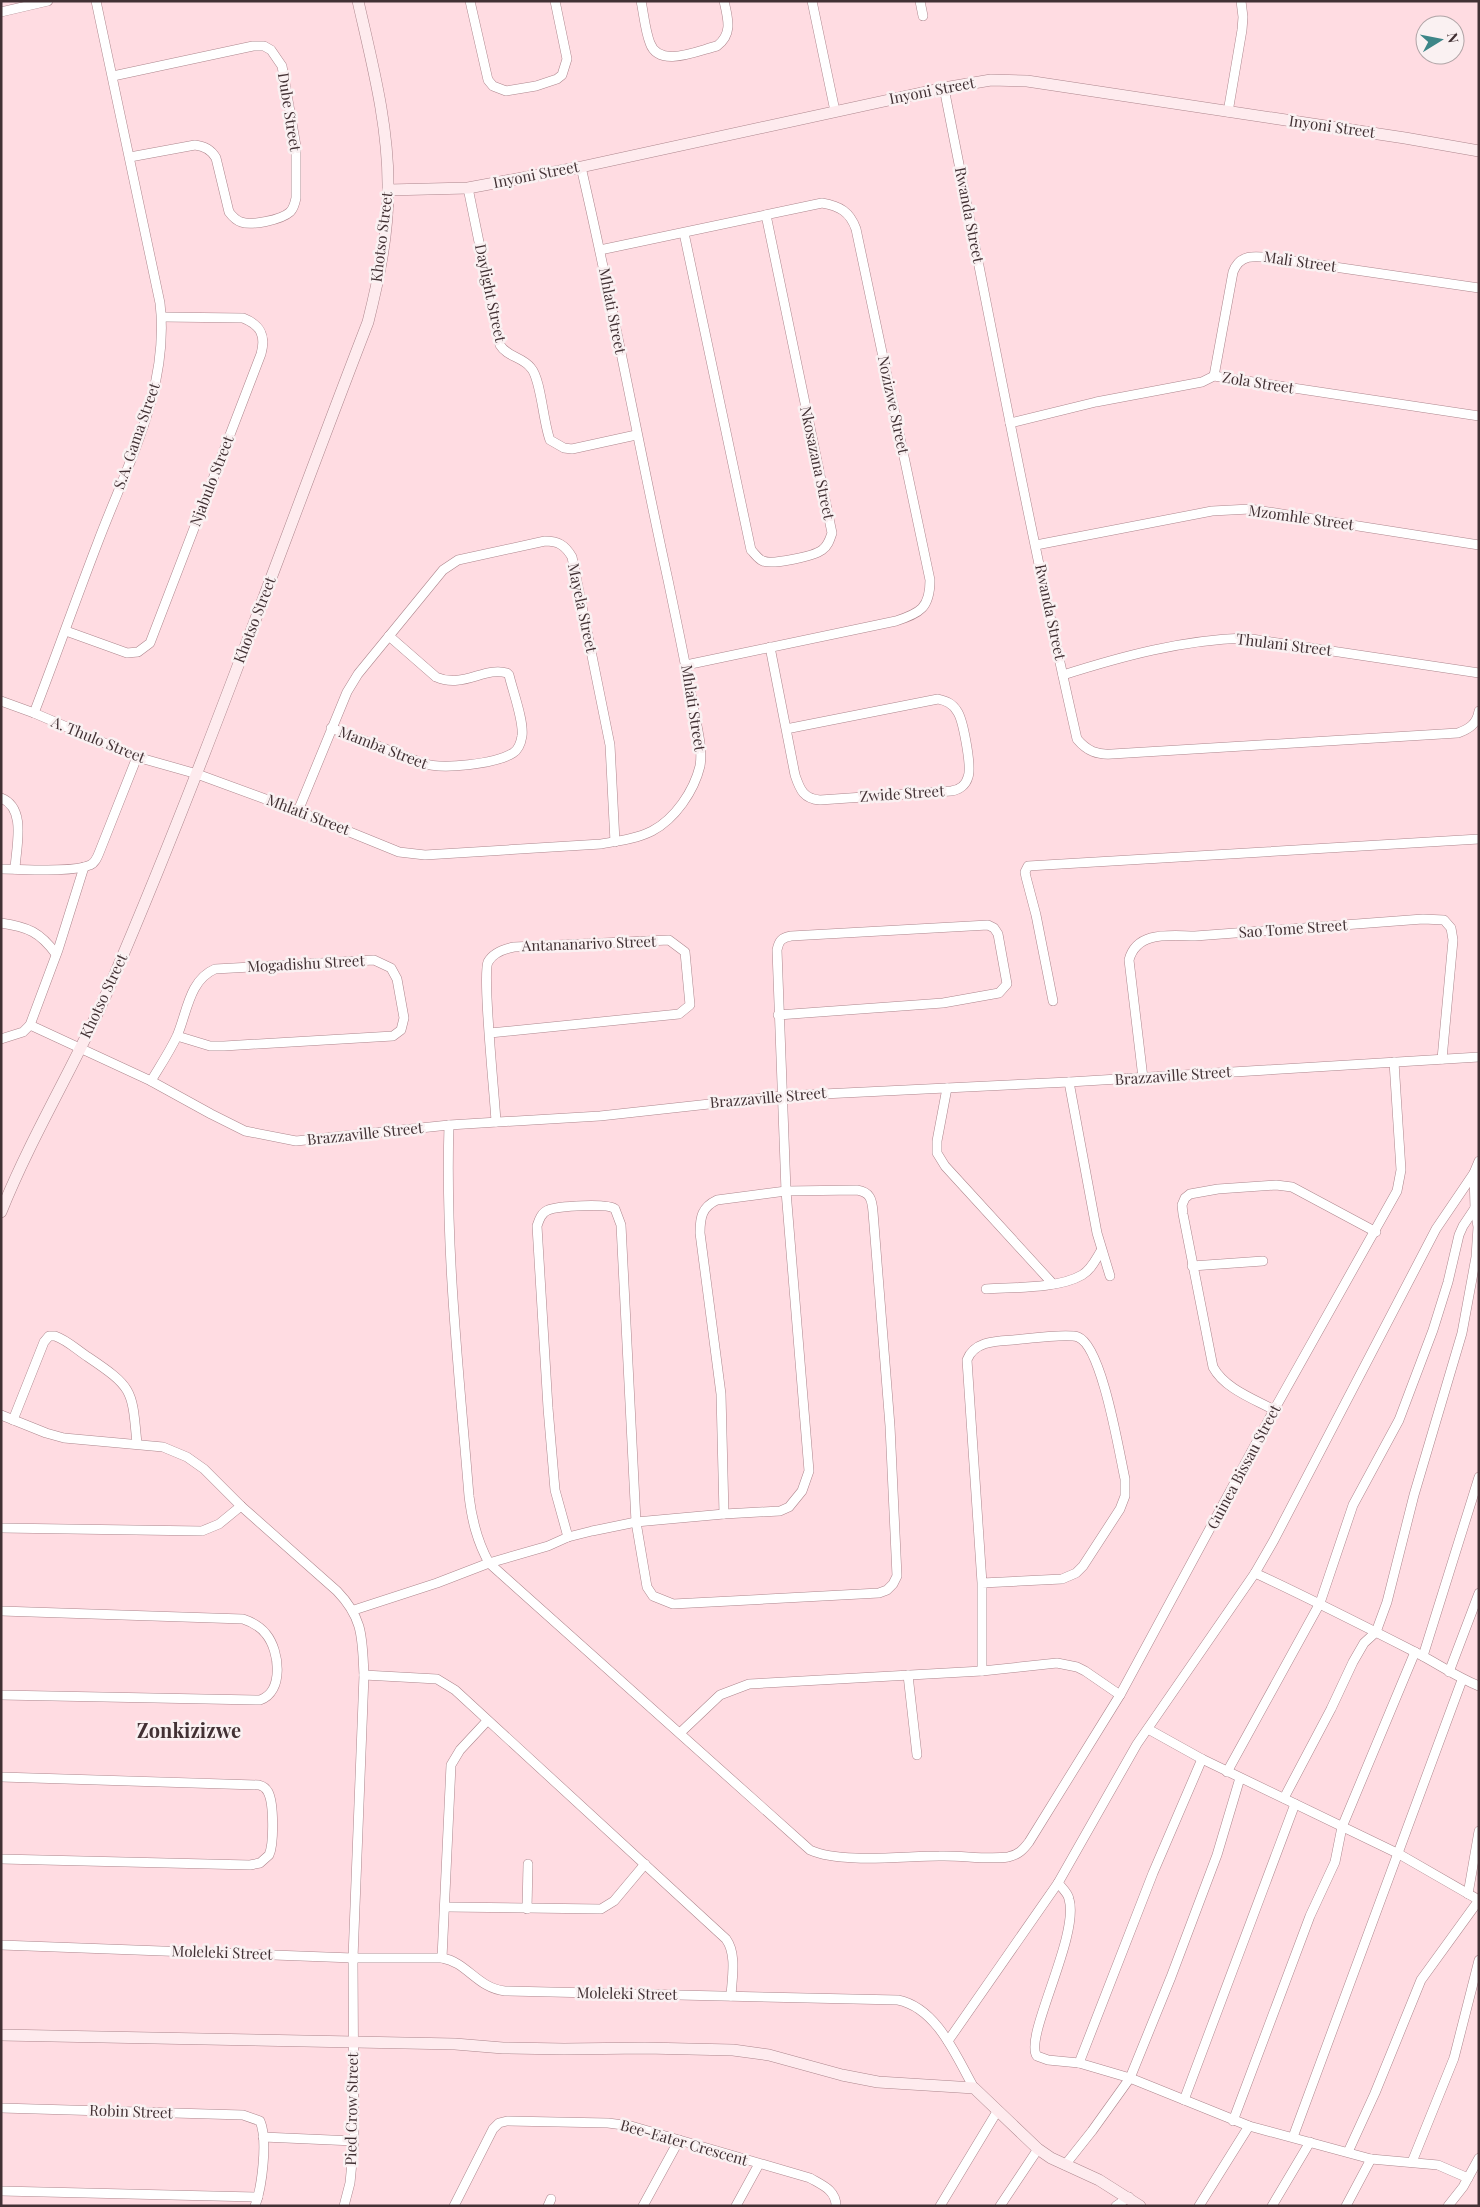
<svg xmlns="http://www.w3.org/2000/svg" width="1480" height="2207" viewBox="0 0 1480 2207" font-family="'Playfair Display',serif">
<style>
.lines{fill:none;stroke-linecap:round;stroke-linejoin:round}
.street-casing{stroke:#ad868d;stroke-width:10}
.secondary-casing{stroke:#ad868d;stroke-width:12}
.street{stroke:#fff;stroke-width:9}
.secondary{stroke:#feebee;stroke-width:11}
.labels{text-anchor:middle;stroke-width:5;stroke-linejoin:round;paint-order:stroke}
.street-label{font-size:15px;fill:#423134;stroke:#faf1f2}
.district-label{font-size:20px;font-weight:bold;fill:#423134;stroke:#faf1f2}
</style>
<rect width="100%" height="100%" fill="#ffdce2"/>
<g class="lines">
<g class="street-casing">
<g id="street">
<polyline points="470,1 488,80 493,86 506,91 536,86 557,79 562,75 567,59 555,1"/>
<path d="M641 1C644 15 645 30 650 43 659 69 699 50 717 46 733 34 728 19 724 1"/>
<polyline points="812,1 835,111"/>
<polyline points="920,1 923,16"/>
<polyline points="1,12 48,1"/>
<path d="M113 76 253 46H264L271 50 282 66 296 146V198C295 203 293 209 290 212 281 220 251 226 241 222 235 220 232 216 229 212L216 158C211 149 204 146 195 145L130 157"/>
<path d="M944 88C987 305 1028 523 1077 739 1087 751 1097 755 1112 754L1458 733C1469 729 1477 724 1479 711"/>
<polyline points="1228,112 1242,30 1243,17 1241,1"/>
<path d="M468 188 500 345C507 357 523 357 531 368 541 379 543 422 550 440L564 448 572 449 636 435"/>
<path d="M684 233 751 550C755 554 758 559 763 561 773 565 814 556 822 550 828 546 830 539 832 533L766 215"/>
<path d="M600 250 822 203C840 206 850 212 856 229L930 580C930 608 920 613 896 621L686 665"/>
<path d="M1214 376 1233 272C1240 253 1256 256 1273 258L1479 288"/>
<polyline points="1010,423 1096,402 1202,382 1214,376 1479,416"/>
<polyline points="1036,545 1212,511 1250,509 1479,545"/>
<path d="M66 631 127 653 138 652 150 643 261 354C266 336 261 325 243 318L162 317"/>
<path d="M770 647 795 775C800 790 804 799 820 800L951 791C959 790 966 785 968 777 972 767 963 719 957 711 952 703 946 701 938 699L786 729"/>
<path d="M1063 675C1123 656 1182 640 1245 638L1479 673"/>
<path d="M1 701 34 713 137 757 197 774 298 811 399 852 425 855 601 844C618 841 636 839 652 831 675 819 694 791 700 766 703 748 697 728 694 710 686 666 677 623 668 580 638 443 613 304 581 167"/>
<path d="M34 713C56 656 76 599 98 542 127 465 170 388 160 303L96 1"/>
<path d="M331 728 422 763C442 770 495 764 513 753 518 750 521 742 522 736 524 721 513 692 509 675L507 673C485 666 463 689 436 677L389 636"/>
<path d="M1 798C27 808 16 847 15 869"/>
<path d="M298 811 347 692 358 674 443 570 458 560 545 541C558 541 565 545 572 557L610 745 615 842"/>
<path d="M1 869C22 869 72 873 90 865 95 863 97 858 99 853L137 757"/>
<path d="M1 923C28 927 40 932 56 954"/>
<polyline points="1053,1001 1036,915 1026,877 1025,872 1028,866 1479,839"/>
<polyline points="30,1025 151,1081 211,1114 245,1131 296,1141 449,1125 600,1116 782,1096 1069,1082 1479,1057"/>
<path d="M490 1033 679 1014 690 1005 685 952 669 940 514 947C504 949 493 953 488 962 482 975 495 1099 496 1122"/>
<polyline points="1,1039 23,1032 30,1025 58,950 84,867"/>
<path d="M1143 1078 1129 960C1137 930 1171 936 1195 936L1423 919 1444 920 1451 928 1453 940 1442 1059"/>
<path d="M151 1081C160 1066 170 1051 177 1036 187 1013 189 980 215 969L374 960 391 968 397 979 404 1018 401 1030 393 1036 224 1046H210L177 1036"/>
<polyline points="1069,1082 1097,1233 1110,1276"/>
<polyline points="947,1088 937,1141 937,1153 945,1166 1053,1284"/>
<path d="M449 1125C445 1249 459 1372 469 1496 472 1521 477 1541 489 1563L810 1850C841 1864 904 1856 939 1856 961 1855 986 1860 1008 1857 1018 1855 1023 1850 1029 1842L1120 1695 1274 1410 1397 1191 1401 1170 1394 1062"/>
<polyline points="1192,1266 1263,1261"/>
<path d="M986 1289C1013 1287 1058 1289 1082 1275 1091 1270 1096 1259 1101 1251"/>
<path d="M1274 1410C1254 1399 1225 1389 1213 1367L1183 1214 1182 1205 1185 1198 1190 1194 1218 1189 1276 1185 1292 1187 1376 1232"/>
<path d="M1 1415 46 1433 64 1438 163 1447 187 1457 204 1469 241 1506 337 1591C364 1619 362 1639 364 1675L353 1958 354 2141 350 2183 344 2206"/>
<path d="M13 1420 44 1342 49 1336H55C67 1340 77 1350 88 1357 134 1388 132 1390 137 1444"/>
<polyline points="1,1528 202,1531 219,1524 241,1506"/>
<path d="M568 1537 555 1490 548 1408 537 1226C539 1220 541 1213 548 1210 558 1206 608 1203 615 1209L621 1225 636 1522 647 1587 653 1596 673 1604 879 1593 887 1590 893 1584 897 1576 890 1426 873 1212C872 1199 870 1192 857 1190L786 1191 717 1200C702 1207 700 1217 700 1233L721 1394 724 1514"/>
<path d="M1255 1573C1309 1598 1362 1625 1415 1652 1437 1663 1456 1677 1479 1686"/>
<path d="M982 1583 1062 1579 1076 1573 1083 1566 1120 1509 1125 1496V1479C1119 1452 1102 1346 1078 1337 1067 1333 1026 1339 1013 1340 996 1341 974 1341 967 1360L982 1583V1671"/>
<path d="M354 1610 437 1583 489 1563 548 1546 568 1537 592 1531 636 1522 724 1514 780 1511 789 1507 802 1491 809 1471 786 1191 777 950C779 941 781 938 791 936L988 925 994 928 998 934 1007 984 999 993 943 1003 778 1015"/>
<path d="M1 1611 243 1619C252 1622 260 1626 266 1634 280 1651 284 1692 260 1700L1 1695"/>
<polyline points="1423,1656 1479,1477"/>
<polyline points="1449,1672 1479,1593"/>
<path d="M364 1675 437 1679 455 1690 726 1939C737 1954 732 1978 731 1996"/>
<polyline points="908,1675 917,1755"/>
<polyline points="1148,1729 1202,1759 1399,1854 1479,1900"/>
<polyline points="681,1732 720,1695 749,1684 982,1671 1057,1663 1077,1667 1085,1671 1120,1695"/>
<polyline points="1227,1772 1320,1603 1353,1505 1399,1420 1433,1330 1448,1282 1459,1235 1463,1226 1475,1208"/>
<path d="M1 1777 259 1785C263 1786 266 1788 268 1792 274 1803 274 1844 269 1855L260 1863 250 1865 1 1859"/>
<polyline points="1284,1798 1331,1709 1353,1662 1364,1643 1376,1632 1387,1602 1414,1495 1462,1333 1476,1257 1478,1227 1475,1208 1474,1173"/>
<path d="M1058 1883C1062 1888 1068 1893 1069 1899 1080 1936 1023 2038 1037 2056L1048 2060 1079 2063 1130 2078 1249 2126 1371 2159 1438 2165 1468 2178"/>
<polyline points="1468,1894 1479,1831"/>
<polyline points="446,1907 601,1909 614,1901 645,1864"/>
<polyline points="527,1909 528,1864"/>
<path d="M1 1945 353 1958H442C467 1962 477 1988 505 1991L898 2000C937 2008 956 2056 974 2088"/>
<polyline points="442,1958 451,1765 460,1750 487,1721"/>
<polyline points="948,2041 1058,1883 1137,1744 1255,1573 1274,1540 1436,1229 1474,1173 1479,1161"/>
<polyline points="1079,2063 1153,1873 1202,1759"/>
<polyline points="1184,2100 1295,1804"/>
<path d="M1 2108 243 2115 260 2121C268 2140 262 2187 255 2206"/>
<polyline points="1233,2121 1310,1916 1335,1862 1342,1827 1415,1652"/>
<polyline points="263,2137 354,2141"/>
<polyline points="1293,2137 1462,1680"/>
<polyline points="1348,2152 1375,2093 1421,1980 1479,1900"/>
<polyline points="1412,2162 1454,2058 1479,1960"/>
<polyline points="1065,2165 1092,2131 1130,2078 1171,1977 1217,1855 1240,1778"/>
<polyline points="1,2191 258,2197"/>
<path d="M454 2206 493 2129 499 2123 507 2121 608 2123 631 2126 810 2178C822 2185 836 2190 836 2206"/>
<polyline points="548,2206 551,2199"/>
<polyline points="643,2206 679,2140"/>
<polyline points="736,2206 759,2164"/>
<polyline points="940,2206 998,2110"/>
<polyline points="1000,2206 1038,2149"/>
<polyline points="1116,2206 1129,2197"/>
<polyline points="1199,2206 1249,2126"/>
<polyline points="1272,2206 1310,2142"/>
<polyline points="1346,2206 1371,2159"/>
<polyline points="1448,2206 1463,2187 1479,2158"/>
</g>
</g>
<g class="secondary-casing">
<g id="secondary">
<polyline points="388,190 468,188 581,167 944,88 991,80 1027,81 1405,138 1479,151"/>
<path d="M1 1212C33 1132 79 1059 112 981 205 764 283 542 368 322 379 278 388 235 388 190 389 126 372 63 358 1"/>
<polyline points="1,2035 455,2044 503,2048 564,2049 645,2048 733,2050 769,2055 842,2075 878,2082 974,2088 1038,2149 1051,2158 1099,2180 1140,2206"/>
</g>
</g>
<use href="#street" class="street"/>
<use href="#secondary" class="secondary"/>
</g>
<g class="labels">
<g class="street-label">
<text transform="translate(932 91) rotate(-11)" y="5">Inyoni Street</text>
<text transform="translate(289 112) rotate(81)" y="5">Dube Street</text>
<text transform="translate(1332 127) rotate(8)" y="5">Inyoni Street</text>
<text transform="translate(536 175) rotate(-11)" y="5">Inyoni Street</text>
<text transform="translate(969 215) rotate(79)" y="5">Rwanda Street</text>
<text transform="translate(382 237) rotate(-83)" y="5">Khotso Street</text>
<text transform="translate(1300 262) rotate(8)" y="5">Mali Street</text>
<text transform="translate(490 293) rotate(78)" y="5">Daylight Street</text>
<text transform="translate(612 311) rotate(79)" y="5">Mhlati Street</text>
<text transform="translate(1258 383) rotate(9)" y="5">Zola Street</text>
<text transform="translate(893 405) rotate(78)" y="5">Nozizwe Street</text>
<text transform="translate(137 436) rotate(-71)" y="5">S.A. Gama Street</text>
<text transform="translate(817 463) rotate(78)" y="5">Nkosazana Street</text>
<text transform="translate(212 481) rotate(-69)" y="5">Njabulo Street</text>
<text transform="translate(1301 518) rotate(8)" y="5">Mzomhle Street</text>
<text transform="translate(582 608) rotate(78)" y="5">Mayela Street</text>
<text transform="translate(1050 612) rotate(78)" y="5">Rwanda Street</text>
<text transform="translate(255 620) rotate(-69)" y="5">Khotso Street</text>
<text transform="translate(1284 645) rotate(7)" y="5">Thulani Street</text>
<text transform="translate(693 708) rotate(81)" y="5">Mhlati Street</text>
<text transform="translate(98 740) rotate(22)" y="5">A. Thulo Street</text>
<text transform="translate(383 748) rotate(21)" y="5">Mamba Street</text>
<text transform="translate(902 794) rotate(-4)" y="5">Zwide Street</text>
<text transform="translate(308 815) rotate(21)" y="5">Mhlati Street</text>
<text transform="translate(1293 929) rotate(-4)" y="5">Sao Tome Street</text>
<text transform="translate(589 944) rotate(-2)" y="5">Antananarivo Street</text>
<text transform="translate(306 964) rotate(-3)" y="5">Mogadishu Street</text>
<text transform="translate(104 996) rotate(-65)" y="5">Khotso Street</text>
<text transform="translate(1173 1076) rotate(-4)" y="5">Brazzaville Street</text>
<text transform="translate(768 1098) rotate(-5)" y="5">Brazzaville Street</text>
<text transform="translate(365 1134) rotate(-6)" y="5">Brazzaville Street</text>
<text transform="translate(1244 1467) rotate(-62)" y="5">Guinea Bissau Street</text>
<text transform="translate(222 1953) rotate(2)" y="5">Moleleki Street</text>
<text transform="translate(627 1994) rotate(1)" y="5">Moleleki Street</text>
<text transform="translate(352 2109) rotate(-89)" y="5">Pied Crow Street</text>
<text transform="translate(131 2112) rotate(2)" y="5">Robin Street</text>
<text transform="translate(684 2143) rotate(16)" y="5">Bee-Eater Crescent</text>
</g>
<g class="district-label">
<text x="189" y="1738">Zonkizizwe</text>
</g>
</g>
<rect width="1480" height="2207" fill="none" stroke="#423134" stroke-width="5"/>
<g transform="translate(1440 40) rotate(80)"><circle r="24" fill="#faf1f2" stroke="#b0a4a6"/>
<path d="M0-4L9 19L0 12L-9 19Z" fill="#3d8688"/>
<text y="-8" font-size="14" font-weight="bold" text-anchor="middle" fill="#423134">N</text>
</g>
</svg>
